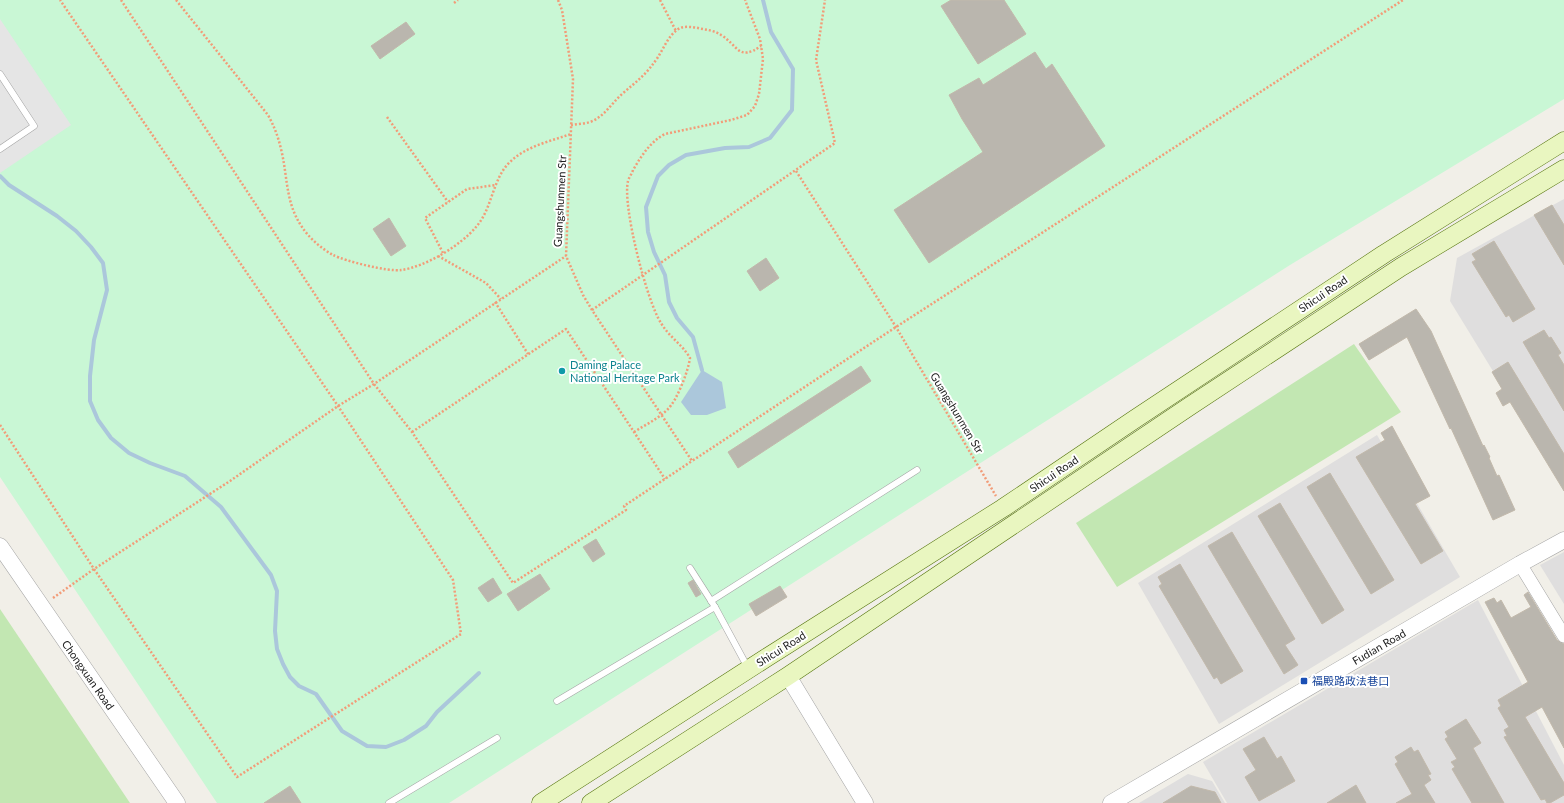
<svg xmlns="http://www.w3.org/2000/svg" width="1564" height="803" viewBox="0 0 1564 803" font-family="Lato,'Noto Sans SC',sans-serif">
<style>
.residential{fill:#dfdede}
.grass{fill:#c2e7b2}
.park{fill:#c9f7d5}
.parking{fill:#e5e5e5}
.water{fill:#abc7db}
.lines{fill:none;stroke-linecap:round;stroke-linejoin:round}
.stream{stroke:#abc7db;stroke-width:4}
.building{fill:#bab6ae;stroke:#c2b9ab}
.service-casing{stroke:#a5a5a5;stroke-width:7}
.minor-casing{stroke:#a5a5a5;stroke-width:14}
.tertiary-casing{stroke:#a5a5a5;stroke-width:17}
.secondary-casing{stroke:#55740c;stroke-width:19}
.path{stroke:#f29c78;stroke-width:2.5;stroke-dasharray:2 2;stroke-linecap:butt}
.service{stroke:#fff;stroke-width:6}
.minor{stroke:#fff;stroke-width:13}
.tertiary{stroke:#fff;stroke-width:16}
.secondary{stroke:#e9f6c0;stroke-width:18}
.culture-dot{fill:#0f9aa8;stroke:#fff;stroke-width:1.5}
.transit-dot{fill:#1a4fb4;stroke:#fff;stroke-width:1.5}
.labels{text-anchor:middle;stroke-width:4;stroke-linejoin:round;paint-order:stroke}
.street-label{font-size:11px;fill:#212121;stroke:#fff}
.culture-label{font-size:11px;fill:#0d838f;stroke:#fff;text-anchor:start}
.transit-label{font-size:11px;fill:#164399;stroke:#fff;text-anchor:start}
</style>
<rect width="100%" height="100%" fill="#f1efe8"/>
<g class="residential">
<polygon points="1564,199 1564,487 1450,301 1457,258"/>
<polygon points="1377,435 1460,577 1219,724 1138,583"/>
<polygon points="1564,552 1564,604 1540,565"/>
<polygon points="1478,600 1564,765 1564,803 1227,803 1203,762"/>
<polygon points="1188,774 1212,781 1225,803 1139,803"/>
</g>
<g class="grass">
<polygon points="1354,344 1401,412 1117,587 1076,523"/>
<polygon points="0,609 130,803 0,803"/>
</g>
<polygon class="park" points="0,0 1564,0 1564,99 1290,265 449,803 217,803 0,477"/>
<polygon class="parking" points="0,19 71,125 0,173"/>
<polygon class="water" points="702,370 722,382 726,408 707,415 691,415 681,402"/>
<g class="lines">
<g class="stream">
<polyline points="0,176 9,185 57,216 76,231 91,247 103,263 107,290 94,340 90,376 90,401 98,420 111,438 129,453 150,463 185,476 221,507 271,575 277,591 275,631 277,649 283,664 290,677 299,686 316,694 342,731 367,746 386,747 404,740 426,726 437,712 479,673"/>
<polyline points="702,370 693,337 677,318 669,302 665,275 654,252 648,232 646,207 658,176 669,165 686,155 725,148 749,147 770,138 792,110 793,69 771,32 763,0"/>
</g>
</g>
<g class="building">
<polygon points="951,0 1004,0 1026,34 978,64 941,6"/>
<polygon points="406,22 415,34 380,59 371,46"/>
<polygon points="1035,52 1046,69 1052,64 1105,146 929,263 894,210 983,152 962,119 949,95 979,78 983,85"/>
<polygon points="1552,205 1564,225 1564,265 1534,215"/>
<polygon points="389,218 406,246 391,256 373,229"/>
<polygon points="1494,241 1535,309 1513,322 1509,315 1506,317 1472,262 1476,260 1472,254"/>
<polygon points="766,258 779,278 760,291 747,271"/>
<polygon points="1416,309 1431,331 1483,446 1484,445 1490,457 1489,458 1497,476 1499,475 1515,510 1493,520 1451,428 1450,429 1407,337 1369,360 1359,344"/>
<polygon points="1544,330 1549,338 1551,337 1561,353 1558,355 1564,365 1564,411 1523,342"/>
<polygon points="1508,362 1564,454 1564,491 1510,402 1503,406 1496,393 1502,389 1492,372"/>
<polygon points="861,366 871,381 738,468 728,452"/>
<polygon points="1392,426 1430,496 1415,504 1443,551 1421,564 1356,457 1385,440 1381,433"/>
<polygon points="1330,473 1394,580 1371,594 1307,487"/>
<polygon points="1280,503 1344,610 1322,624 1258,516"/>
<polygon points="1232,532 1295,639 1285,645 1298,665 1284,674 1208,546"/>
<polygon points="596,539 605,554 593,562 583,547"/>
<polygon points="1180,564 1243,671 1221,684 1217,677 1214,679 1159,586 1162,584 1158,577"/>
<polygon points="540,574 550,589 518,611 507,594"/>
<polygon points="493,578 502,593 488,602 478,588"/>
<polygon points="693,580 701,594 696,597 688,583"/>
<polygon points="780,586 787,597 756,616 749,604"/>
<polygon points="1528,592 1557,640 1564,644 1564,748 1542,707 1525,717 1564,783 1564,795 1550,803 1547,803 1545,799 1541,800 1504,737 1507,736 1504,730 1509,727 1498,708 1501,706 1498,700 1528,682 1485,602 1494,598 1497,603 1501,600 1511,618 1531,607 1524,595"/>
<polygon points="1466,719 1481,743 1473,748 1504,803 1472,803 1452,769 1455,767 1451,762 1457,759 1445,739 1448,737 1445,732"/>
<polygon points="1264,737 1277,759 1281,756 1295,781 1259,801 1245,777 1256,770 1243,749"/>
<polygon points="1411,747 1414,752 1418,750 1431,774 1428,775 1431,780 1424,785 1435,803 1396,803 1412,794 1395,764 1398,762 1395,757"/>
<polygon points="1356,785 1366,803 1327,803"/>
<polygon points="290,786 301,803 264,803"/>
<polygon points="1191,786 1215,792 1221,803 1163,803"/>
</g>
<g class="lines">
<g class="service-casing">
<g id="service">
<polyline points="0,74 34,126 0,149"/>
<polyline points="690,568 715,607 748,668"/>
<polyline points="711,601 917,470"/>
<polyline points="557,701 715,607"/>
<polyline points="389,803 497,738"/>
</g>
</g>
<g class="minor-casing">
<polyline id="minor" points="1520,564 1564,636"/>
</g>
<g class="tertiary-casing">
<g id="tertiary">
<polyline points="0,546 177,803"/>
<polyline points="788,676 865,803"/>
<polyline points="1111,803 1520,564 1564,540"/>
</g>
</g>
<g class="secondary-casing">
<g id="secondary">
<polyline points="541,803 766,658 1003,508 1135,419 1384,254 1564,141"/>
<polyline points="591,803 788,676 1190,406 1401,267 1564,169"/>
</g>
</g>
<g class="path">
<polyline points="121,0 374,384 412,432 513,583 626,510 624,506 692,461"/>
<path d="M176 0 268 115C274 126 278 136 281 149 288 177 285 202 302 227 309 238 322 249 333 255 345 261 388 272 401 270 425 267 460 246 476 227 493 208 492 178 511 161 527 146 551 141 571 134"/>
<polyline points="558,0 562,10 573,79 566,256 583,295 592,310 692,461 896,327 1403,0"/>
<polyline points="660,0 676,31"/>
<polyline points="454,3 458,0"/>
<polyline points="387,117 448,202"/>
<path d="M571 125C577 124 584 124 590 122 604 117 611 104 622 94 636 82 647 74 658 57 664 48 669 34 680 28 685 26 692 27 698 28 706 30 714 30 721 35 738 45 738 62 761 46"/>
<polyline points="796,171 896,327 996,496"/>
<polyline points="443,253 425,218 467,189 496,185"/>
<polyline points="438,256 486,283 501,299"/>
<polyline points="495,302 528,354"/>
<polyline points="592,310 835,143 816,60 825,0"/>
<polyline points="0,425 94,569 237,777 461,634 453,580 338,406 60,0"/>
<polyline points="412,432 566,329 665,479"/>
<path d="M634 432C645 425 658 419 668 409 677 400 688 372 690 358 682 344 669 337 661 323 647 302 622 205 628 181 629 177 632 174 633 170 642 155 650 142 665 134L731 120 747 115 755 106 759 94 763 59 760 39 745 0"/>
<polyline points="53,598 94,569 230,481 338,406 374,384 566,256"/>
</g>
<use href="#service" class="service"/>
<use href="#minor" class="minor"/>
<use href="#tertiary" class="tertiary"/>
<use href="#secondary" class="secondary"/>
</g>
<circle class="culture-dot" cx="562" cy="371" r="4"/>
<rect class="transit-dot" x="1300" y="677" width="8" height="8" rx="2"/>
<g class="labels">
<g class="street-label">
<text transform="translate(560 201) rotate(-87)" y="4">Guangshunmen Str</text>
<text transform="translate(1323 294) rotate(-34)" y="4">Shicui Road</text>
<text transform="translate(957 413) rotate(59)" y="4">Guangshunmen Str</text>
<text transform="translate(1054 474) rotate(-34)" y="4">Shicui Road</text>
<text transform="translate(1379 647) rotate(-30)" y="4">Fudian Road</text>
<text transform="translate(781 649) rotate(-32)" y="4">Shicui Road</text>
<text transform="translate(88 675) rotate(55)" y="4">Chongxuan Road</text>
</g>
<g class="culture-label">
<text x="570" y="369">Daming Palace<tspan x="570" dy="13">National Heritage Park</tspan></text>
</g>
<g class="transit-label">
<text x="1312" y="685">福殿路政法巷口</text>
</g>
</g>
</svg>
